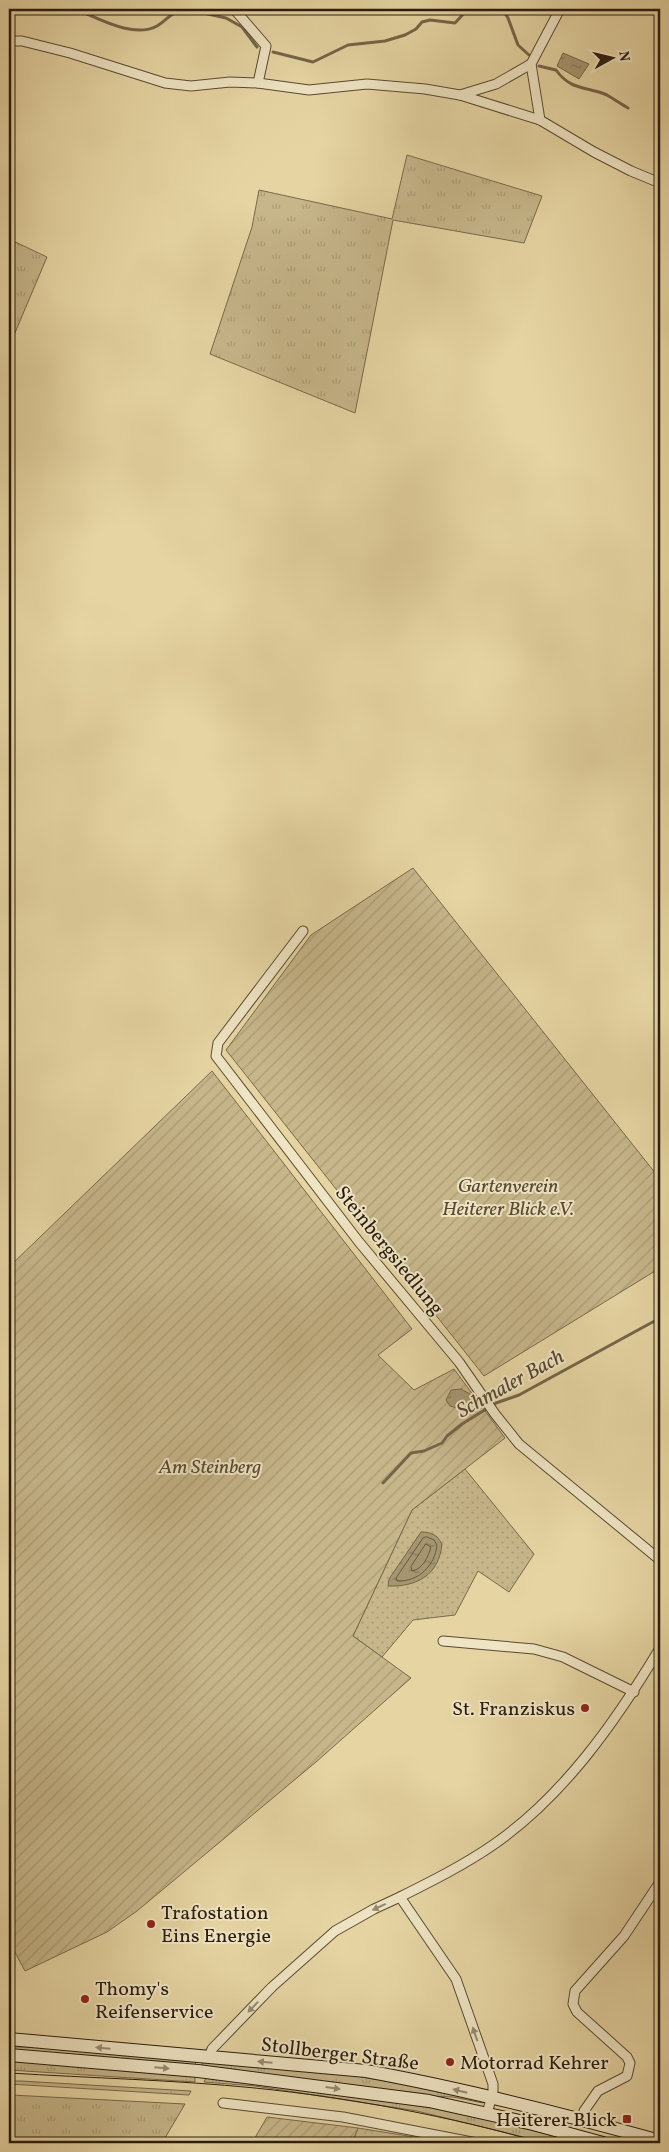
<svg xmlns="http://www.w3.org/2000/svg" width="669" height="2152" viewBox="0 0 669 2152" font-family="Vollkorn,serif">
<style>
.grass{fill:url(#grass-tufts);stroke:#78694c}
.forest{fill:url(#forest-crowns);stroke:#78694c}
.park{fill:url(#park-dots);stroke:#78694c}
.garden{fill:url(#garden-furrows);stroke:#78694c}
.water{fill:url(#water-ripples);stroke:#746549}
.lines{fill:none;stroke-linecap:round;stroke-linejoin:round}
.shore{stroke:#68593f;stroke-width:1}
.stream{stroke:#746549;stroke-width:3}
.minor-casing{stroke:#584a33;stroke-width:11}
.secondary-casing{stroke:#291c0e;stroke-width:14}
.minor{stroke:#efe4c3;stroke-width:9}
.secondary{stroke:#efe4c3;stroke-width:12}
.tram{stroke:#291c0e;stroke-width:1}
.oneway{fill:#968a72}
.poi-dot{fill:#8f2418;stroke:#efe4c3;stroke-width:2}
.labels{text-anchor:middle;stroke-width:4;stroke-linejoin:round;paint-order:stroke}
.park-label{font-size:20px;font-style:italic;fill:#584a33;stroke:#efe4c3}
.street-label{font-size:20px;fill:#291c0e;stroke:#efe4c3}
.poi-label{font-size:20px;fill:#291c0e;stroke:#efe4c3;text-anchor:start}
.water-label{font-size:21px;font-style:italic;fill:#554730;stroke:#efe4c3}
</style>
<defs>
<pattern id="grass-tufts" width="24" height="20" patternUnits="userSpaceOnUse" patternTransform="scale(1.25)"><rect width="24" height="20" fill="#c6b68a"/><path d="M3 7l-1-3M5 7V3M7 7l1-3M15 17l-1-3M17 17v-4M19 17l1-3" fill="none" stroke="#aa9c76"/></pattern>
<pattern id="forest-crowns" width="20" height="18" patternUnits="userSpaceOnUse" patternTransform="scale(1.25)"><rect width="20" height="18" fill="#c6b68a"/><path d="M2 6a3 3 0 1 1 6 0M12 15a3 3 0 1 1 6 0" fill="none" stroke="#aa9c76"/></pattern>
<pattern id="park-dots" width="8" height="8" patternUnits="userSpaceOnUse" patternTransform="scale(1.25)"><rect width="8" height="8" fill="#c6b68a"/><path d="M2 2h.1M6 6h.1" fill="none" stroke="#aa9c76" stroke-width="1.8" stroke-linecap="round"/></pattern>
<pattern id="garden-furrows" width="10" height="10" patternUnits="userSpaceOnUse" patternTransform="scale(1.25)"><rect width="10" height="10" fill="#c6b68a"/><path d="M-1 1l2-2M0 10L10 0M9 11l2-2" fill="none" stroke="#aa9c76"/></pattern>
<pattern id="water-ripples" width="26" height="14" patternUnits="userSpaceOnUse" patternTransform="scale(1.25)"><rect width="26" height="14" fill="#a69670"/><path d="M2 4q2-2 4 0t4 0M15 11q2-2 4 0t4 0" fill="none" stroke="#877a5a"/></pattern>
</defs>
<rect width="100%" height="100%" fill="#e6d5a3"/>
<filter id="stains"><feTurbulence type="fractalNoise" baseFrequency=".004" numOctaves="4"/><feColorMatrix values="0 0 0 0 .2 0 0 0 0 .09 0 0 0 0 .02 0 0 0 .5 -.17"/></filter>
<radialGradient id="worn" r=".72"><stop offset=".6" stop-color="#630" stop-opacity="0"/><stop offset="1" stop-color="#630" stop-opacity=".3"/></radialGradient>
<g class="grass">
<polygon points="407,155 542,196 524,243 393,220 355,413 210,354 252,227 259,190 392,219"/>
<polygon points="9,239 47,257 9,347"/>
<polygon points="9,2047 36,2047 196,2060 195,2066 9,2050"/>
<polygon points="9,2060 195,2076 195,2082 9,2070"/>
<polygon points="202,2061 345,2074 420,2087 484,2101 483,2103 453,2097 422,2096 202,2066"/>
<polygon points="206,2078 440,2108 486,2118 579,2142 579,2143 548,2143 417,2111 255,2086 204,2082"/>
<polygon points="9,2081 21,2081 191,2091 189,2095 9,2084"/>
<polygon points="11,2095 185,2104 162,2143 9,2143"/>
</g>
<polygon class="forest" points="358,2128 452,2143 352,2143"/>
<polygon class="park" points="465,1469 534,1554 509,1592 478,1571 455,1615 413,1620 382,1657 353,1636 412,1510"/>
<g class="garden">
<polygon points="413,868 660,1179 660,1268 484,1376 226,1050 311,935"/>
<polygon points="212,1071 412,1329 378,1355 414,1390 454,1369 505,1438 412,1510 353,1636 411,1678 316,1762 137,1911 107,1932 25,1971 9,1941 9,1267"/>
<polygon points="267,2117 358,2128 352,2143 252,2143"/>
</g>
<g class="water">
<polygon points="563,53 589,64 579,79 557,66"/>
<polygon points="461,1389 470,1394 473,1401 465,1410 450,1406 446,1400 451,1390"/>
<path d="M421 1532C432 1532 437 1535 442 1544 439 1575 417 1587 388 1586L389 1579Z"/>
</g>
<g class="lines">
<g class="shore">
<path d="M427 1537 434 1540 437 1545C435 1566 418 1582 397 1581L396 1578 423 1538Z"/>
<path d="M426 1544 431 1547C428 1557 423 1569 412 1571L411 1567Z"/>
</g>
<g class="stream">
<path d="M75 9C98 18 133 39 157 26 167 20 172 11 184 9"/>
<polyline points="185,9 226,18 242,27 257,47"/>
<polyline points="502,9 508,18 518,45 529,55"/>
<polyline points="273,52 313,62 348,45 385,41 405,35 416,29 422,22 430,20 455,23 468,9"/>
<path d="M539 66 556 70C571 91 586 86 607 95 614 99 621 104 628 108"/>
<polyline points="383,1483 411,1453 424,1451 442,1443 447,1436 462,1424 496,1403 519,1395 660,1318"/>
</g>
<g class="minor-casing">
<g id="minor">
<polyline points="234,9 266,46 258,83"/>
<polyline points="9,41 22,41 70,53 165,83 191,86 230,82 258,83 309,90 367,84 425,89 460,95 540,120 594,152 631,171 660,183"/>
<polyline points="531,64 540,120"/>
<polyline points="460,95 496,84 531,64 560,9"/>
<polyline points="303,931 218,1043 216,1056 359,1242 459,1362 495,1414 519,1444 660,1560"/>
<polyline points="443,1641 534,1649 563,1657 634,1692"/>
<path d="M400 1897C432 1881 464 1865 493 1845 564 1796 616 1721 660 1648"/>
<polyline points="209,2057 212,2049 272,1987 335,1931 374,1909 400,1897 456,1979 493,2084 493,2091 487,2114"/>
<polyline points="223,2103 343,2117 477,2143"/>
<polyline points="582,2119 584,2111 598,2091 627,2076 630,2063 627,2057 577,2012 573,2004 575,1991 624,1936 660,1882"/>
</g>
</g>
<g class="secondary-casing">
<g id="secondary">
<path d="M9 2039 366 2071C465 2089 563 2114 660 2141"/>
<polyline points="9,2055 198,2071 429,2101 533,2124 603,2143"/>
</g>
</g>
<use href="#minor" class="minor"/>
<use href="#secondary" class="secondary"/>
<path class="tram" d="M9 2073C91 2078 174 2080 255 2088 352 2098 449 2116 543 2143"/>
</g>
<defs><path id="oneway-solid" d="M-6-.8H1V-3.2L6.5 0L1 3.2V.8H-6Z" transform="scale(1.25)"/></defs>
<g class="oneway">
<use href="#oneway-solid" transform="translate(379 1907) rotate(155)"/>
<use href="#oneway-solid" transform="translate(253 2007) rotate(134)"/>
<use href="#oneway-solid" transform="translate(475 2034) rotate(-109)"/>
<use href="#oneway-solid" transform="translate(103 2048) rotate(-175)"/>
<use href="#oneway-solid" transform="translate(265 2062) rotate(-175)"/>
<use href="#oneway-solid" transform="translate(162 2068) rotate(5)"/>
<use href="#oneway-solid" transform="translate(333 2088) rotate(8)"/>
<use href="#oneway-solid" transform="translate(460 2091) rotate(-166)"/>
</g>
<g class="poi-dot">
<circle cx="585" cy="1708" r="5"/>
<circle cx="151" cy="1924" r="5"/>
<circle cx="85" cy="1999" r="5"/>
<circle cx="450" cy="2062" r="5"/>
<rect x="622" y="2114" width="10" height="10" rx="2.5"/>
</g>
<g class="labels">
<g class="park-label">
<text x="508" y="1192">Gartenverein<tspan x="508" dy="23">Heiterer Blick e.V.</tspan></text>
<text x="210" y="1473">Am Steinberg</text>
</g>
<g class="street-label">
<text transform="translate(390 1250) rotate(51)" y="7">Steinbergsiedlung</text>
<text transform="translate(340 2053) rotate(7)" y="7">Stollberger Straße</text>
</g>
<g class="poi-label">
<text x="575" y="1715" text-anchor="end">St. Franziskus</text>
<text x="161" y="1919">Trafostation<tspan x="161" dy="23">Eins Energie</tspan></text>
<text x="95" y="1995">Thomy's<tspan x="95" dy="23">Reifenservice</tspan></text>
<text x="460" y="2069">Motorrad Kehrer</text>
<text x="617" y="2126" text-anchor="end">Heiterer Blick</text>
</g>
<g class="water-label">
<text transform="translate(510 1383) rotate(-29)" y="7">Schmaler Bach</text>
</g>
</g>
<rect width="669" height="2152" fill="none" stroke="#e6d5a3" stroke-width="30"/>
<rect x="10" y="10" width="649" height="2132" fill="none" stroke="#291c0e" stroke-width="2.5"/>
<rect x="15" y="15" width="639" height="2122" fill="none" stroke="#291c0e"/>
<g transform="translate(612 58) rotate(82)" stroke="#efe4c3" stroke-width="4" paint-order="stroke">
<path d="M0-4L9 19L0 12L-9 19Z" fill="#291c0e"/>
<text y="-8" font-size="14" font-weight="bold" text-anchor="middle" fill="#291c0e">N</text>
</g>
<rect width="100%" height="100%" filter="url(#stains)"/>
<rect width="100%" height="100%" fill="url(#worn)"/>
</svg>
